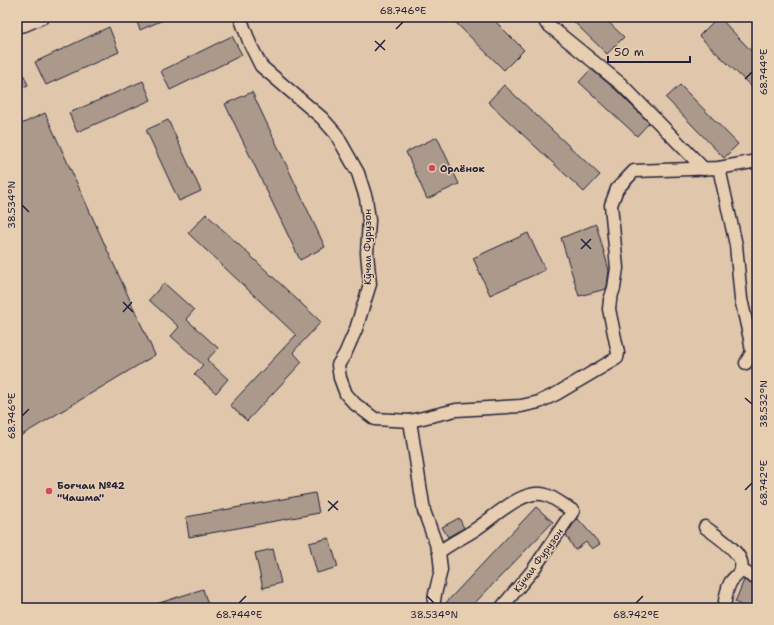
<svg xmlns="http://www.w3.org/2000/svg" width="774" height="625" viewBox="0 0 774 625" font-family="'Shantell Sans',sans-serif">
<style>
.building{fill:#ab9a8c;stroke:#22223b}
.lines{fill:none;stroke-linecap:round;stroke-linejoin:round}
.minor-casing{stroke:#22223b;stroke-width:15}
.minor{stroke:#e8ceb0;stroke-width:12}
.ticks{fill:none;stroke:#22223b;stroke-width:1.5}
.poi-dot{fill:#d1495b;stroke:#e8ceb0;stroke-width:1.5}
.labels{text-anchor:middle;stroke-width:3;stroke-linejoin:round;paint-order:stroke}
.poi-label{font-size:10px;font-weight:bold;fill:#22223b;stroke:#e8ceb0;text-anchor:start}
.street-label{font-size:10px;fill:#22223b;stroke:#e8ceb0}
.neatline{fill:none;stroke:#22223b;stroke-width:1.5}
.ticks-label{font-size:10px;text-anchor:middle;fill:#22223b}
</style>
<rect width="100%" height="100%" fill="#e0c7ab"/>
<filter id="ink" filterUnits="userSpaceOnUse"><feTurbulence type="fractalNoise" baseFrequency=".025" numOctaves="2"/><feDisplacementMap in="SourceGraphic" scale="8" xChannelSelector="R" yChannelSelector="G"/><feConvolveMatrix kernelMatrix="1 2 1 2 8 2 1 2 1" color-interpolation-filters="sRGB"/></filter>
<g filter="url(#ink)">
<g class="building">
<polygon points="135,17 170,17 140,30"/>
<polygon points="450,17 491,17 524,50 504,70"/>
<polygon points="569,17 603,17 624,37 607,54"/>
<polygon points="718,17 719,17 757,57 757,92 699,36"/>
<polygon points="109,27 119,52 46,85 35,62"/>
<polygon points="232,36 242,55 170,90 161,71"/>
<polygon points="17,60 28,85 17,90"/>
<polygon points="591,69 616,90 649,123 637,136 579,82"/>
<polygon points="143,81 151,100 77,132 69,113"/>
<polygon points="504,85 600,175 584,192 488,102"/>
<polygon points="680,85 738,144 724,158 666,98"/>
<polygon points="252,92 325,247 300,260 225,104"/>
<polygon points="45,113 155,355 17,438 17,126"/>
<polygon points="168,120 201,191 179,201 146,130"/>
<polygon points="437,137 459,184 427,199 406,152"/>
<polygon points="206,214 321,322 293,352 302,362 247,421 230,405 296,335 188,233"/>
<polygon points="596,224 609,270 607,286 606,289 579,296 561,238"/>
<polygon points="528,233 545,270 490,295 473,258"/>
<polygon points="164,283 194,310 186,319 218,348 207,360 228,379 216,393 194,374 203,365 171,336 179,327 149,300"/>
<polygon points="315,493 319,513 189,537 186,517"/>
<polygon points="536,507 553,522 470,608 441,608"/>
<polygon points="459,518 464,528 448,537 442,527"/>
<polygon points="578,519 593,536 600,544 592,549 586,542 575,550 566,535 576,520"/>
<polygon points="329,538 338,567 317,573 309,543"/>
<polygon points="273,549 281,583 263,588 255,553"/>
<polygon points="744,580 757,587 757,608 746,608 735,602"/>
<polygon points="203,589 209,608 150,608 150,606"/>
</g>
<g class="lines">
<g class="minor-casing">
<g id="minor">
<polyline points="240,17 250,44 261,66 322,118 336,134 358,173 366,198 369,220 367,253 370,284 356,329 345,354 338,365 340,378 346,394 355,404 375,419 410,421 424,511 439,552 441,570 435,594 433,608"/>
<polyline points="543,17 546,23 621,84 704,169"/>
<polyline points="17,26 25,25 43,17"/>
<polyline points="719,168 736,245 741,299 750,339 752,352 746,363"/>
<polyline points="410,421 456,410 521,406 539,402 556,394 617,358 618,353 609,309 610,300 614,288 617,268 611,205 617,189 634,171 719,168 757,161"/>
<path d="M705 527C715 535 749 555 740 571 737 576 732 579 730 583 726 591 725 600 724 608"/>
<path d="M439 552C451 543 464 537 476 529 493 518 524 487 546 495 555 498 564 506 573 511L533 570 501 608"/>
<polyline points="741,570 757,579"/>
</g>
</g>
<use href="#minor" class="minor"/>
</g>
</g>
<path class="ticks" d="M396 29 403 22M375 41 385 50M375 51 385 40M745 79 752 72M22 205 29 212M581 239 591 249M581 249 591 239M123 302 133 312M123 312 132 302M745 398 752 404M22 416 29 409M745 490 752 483M328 501 338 510M328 511 338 501M427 596 434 603M239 603 246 596M636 603 643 596"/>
<g class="poi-dot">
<circle cx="432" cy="168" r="4"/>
<circle cx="49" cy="491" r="4"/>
</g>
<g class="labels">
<g class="poi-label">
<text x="440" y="172">Орлёнок</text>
<text x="57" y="489">Боғчаи №42<tspan x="57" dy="12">"Чашма"</tspan></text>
</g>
<g class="street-label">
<text transform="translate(367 247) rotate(-90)" y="4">Кӯчаи Фурузон</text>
<text transform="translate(538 560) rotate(-54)" y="4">Кӯчаи Фурузон</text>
</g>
</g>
<rect width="774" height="625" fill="none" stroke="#e8ceb0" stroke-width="44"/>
<path d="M608 56v6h82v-6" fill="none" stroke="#22223b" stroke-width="2"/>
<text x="614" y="56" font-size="12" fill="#22223b" stroke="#e8ceb0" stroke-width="3" paint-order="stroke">50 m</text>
<rect x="22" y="22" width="730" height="581" class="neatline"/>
<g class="ticks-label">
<text x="403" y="14">68.746°E</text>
<text transform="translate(763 72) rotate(-90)" y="4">68.744°E</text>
<text transform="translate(11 205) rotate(-90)" y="4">38.534°N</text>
<text transform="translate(763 404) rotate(-90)" y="4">38.532°N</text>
<text transform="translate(11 416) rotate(-90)" y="4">68.746°E</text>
<text transform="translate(763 483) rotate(-90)" y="4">68.742°E</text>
<text x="239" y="618">68.744°E</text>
<text x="434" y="618">38.534°N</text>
<text x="636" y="618">68.742°E</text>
</g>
</svg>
